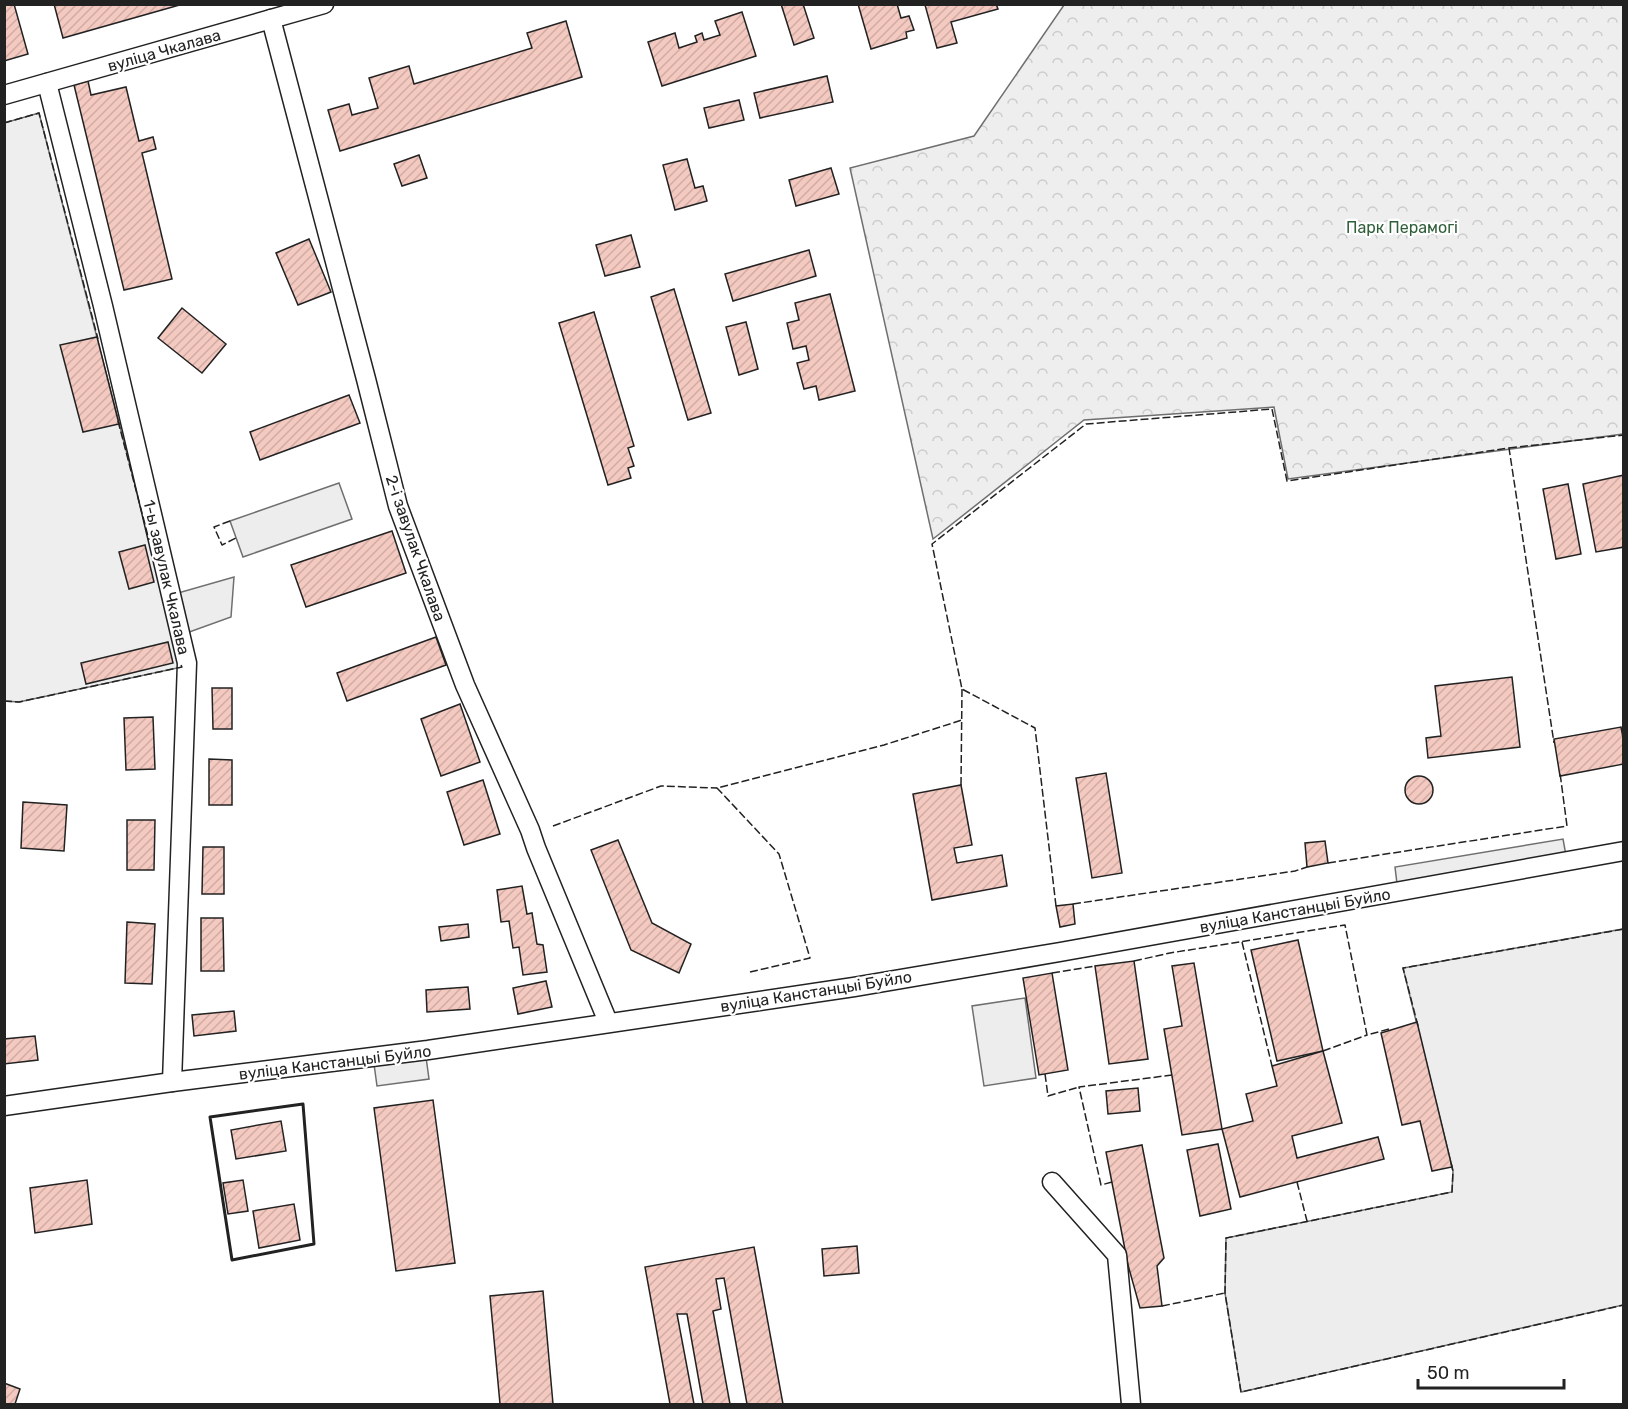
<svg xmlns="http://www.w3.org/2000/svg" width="1628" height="1409" viewBox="0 0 1628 1409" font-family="Rubik,sans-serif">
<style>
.park{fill:url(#park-crowns);stroke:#6f6f6f;stroke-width:1.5}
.pitch{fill:#eee;stroke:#6f6f6f;stroke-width:1.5}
.parking{fill:#ededed;stroke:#6f6f6f;stroke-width:1.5}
.building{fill:url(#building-hatch);stroke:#222;stroke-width:1.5}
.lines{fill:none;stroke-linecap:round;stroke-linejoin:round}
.street-casing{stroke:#222;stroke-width:21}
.street{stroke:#fff;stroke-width:18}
.fence{stroke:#222;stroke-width:1.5;stroke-dasharray:8 3;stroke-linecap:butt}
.wall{stroke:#222;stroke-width:3}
.labels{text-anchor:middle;stroke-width:4.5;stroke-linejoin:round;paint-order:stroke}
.street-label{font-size:16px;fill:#222;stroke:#fff}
.park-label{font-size:16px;fill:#2f5e38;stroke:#fff}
</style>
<defs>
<pattern id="park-crowns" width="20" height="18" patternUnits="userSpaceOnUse" patternTransform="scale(1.5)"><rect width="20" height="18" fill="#eee"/><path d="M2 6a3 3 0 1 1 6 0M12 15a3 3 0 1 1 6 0" fill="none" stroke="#ccc"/></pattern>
<pattern id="building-hatch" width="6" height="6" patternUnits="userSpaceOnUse" patternTransform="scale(1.5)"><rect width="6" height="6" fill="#f3c9c0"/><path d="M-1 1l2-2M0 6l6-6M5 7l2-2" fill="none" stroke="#d0aca5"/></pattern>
</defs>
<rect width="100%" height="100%" fill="#fff"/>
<polygon class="park" points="1064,5 1623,5 1623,434 1288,479 1274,407 1084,420 933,539 850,168 974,136"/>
<polygon class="pitch" points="39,113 182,667 19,702 4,701 4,123"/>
<g class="parking">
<polygon points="339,483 352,519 243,557 230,521"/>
<polygon points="234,577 231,617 181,635 171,595"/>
<polygon points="1563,839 1567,861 1398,892 1395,867"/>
<polygon points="1623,929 1623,1305 1241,1392 1225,1293 1226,1238 1452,1192 1453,1171 1403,968"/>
<polygon points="1025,998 1036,1078 984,1086 972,1006"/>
<polygon points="426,1057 429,1079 377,1086 374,1064"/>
</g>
<g class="building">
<polygon points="4,4 14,4 28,54 4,61"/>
<polygon points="54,4 183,4 63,38"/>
<polygon points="781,4 803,4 814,38 794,45"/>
<polygon points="858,4 897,4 901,18 909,16 914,30 906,32 907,38 871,49"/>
<polygon points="927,4 996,4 998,9 951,22 957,43 937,48 925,5"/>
<polygon points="742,12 756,56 662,86 648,42 675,33 679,48 697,42 695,36 702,33 704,40 720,35 715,21"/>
<polygon points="566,21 582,77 340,151 328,110 349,104 352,115 378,108 369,78 409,66 414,84 532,48 527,33"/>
<polygon points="827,76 833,102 760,118 754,93"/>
<polygon points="88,81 91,95 126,87 139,141 153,137 156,149 142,153 172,279 124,290 74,85"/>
<polygon points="739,100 744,120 709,128 704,108"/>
<polygon points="419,155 427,178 402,186 394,164"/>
<polygon points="687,159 695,188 703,186 707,201 675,210 663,165"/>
<polygon points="831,168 839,194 796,206 789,180"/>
<polygon points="631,235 640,267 605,276 596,245"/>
<polygon points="309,239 331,292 298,305 276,253"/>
<polygon points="809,250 816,276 733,301 725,274"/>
<polygon points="674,289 711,413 688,420 651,297"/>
<polygon points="830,294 855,391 819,400 816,386 804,389 797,363 809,360 806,346 793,349 787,323 799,320 795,303"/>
<polygon points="182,308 226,344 202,373 158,338"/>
<polygon points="594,312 634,446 628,448 634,466 628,468 631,478 608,485 559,323"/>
<polygon points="746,322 758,369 739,375 726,327"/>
<polygon points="97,337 119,424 83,432 60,345"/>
<polygon points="349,395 360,423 260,460 250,432"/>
<polygon points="1624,475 1624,547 1596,552 1583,484"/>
<polygon points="1568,484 1581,554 1556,559 1543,489"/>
<polygon points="392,531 406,573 306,607 291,565"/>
<polygon points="145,545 154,582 129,589 119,552"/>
<polygon points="436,637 446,665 347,701 337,673"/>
<polygon points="168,642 173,663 86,684 81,663"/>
<polygon points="1512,677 1520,747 1428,758 1426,738 1441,736 1435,686"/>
<polygon points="212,688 232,688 232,729 213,729"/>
<polygon points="460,704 480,762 441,776 421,719"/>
<polygon points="153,717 155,769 126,770 124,718"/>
<polygon points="1621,727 1624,743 1624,764 1560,776 1554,739"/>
<polygon points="209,759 232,760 232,805 209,805"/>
<polygon points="1106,773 1122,873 1092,878 1076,778"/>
<circle cx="1419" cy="790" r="14"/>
<polygon points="483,780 500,834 464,845 447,792"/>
<polygon points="961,785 972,845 954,848 957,863 1002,855 1007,886 932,900 913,794"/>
<polygon points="23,802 67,805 64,851 21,848"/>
<polygon points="127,820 155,820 154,870 127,870"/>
<polygon points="618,840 652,923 691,944 679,973 631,950 591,850"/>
<polygon points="1325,841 1328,863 1307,867 1305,843"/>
<polygon points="203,847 224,847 224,894 202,894"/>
<polygon points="522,886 527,914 532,913 537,944 543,945 547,972 523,975 519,947 513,948 509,921 501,922 497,890"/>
<polygon points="1073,904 1075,924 1060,927 1056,906"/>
<polygon points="201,918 223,918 224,971 201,971"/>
<polygon points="127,922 155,924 152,984 125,983"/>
<polygon points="468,924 469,937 441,941 439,927"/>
<polygon points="1298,940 1323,1051 1277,1061 1251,950"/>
<polygon points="1134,961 1148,1059 1109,1064 1095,966"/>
<polygon points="1194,963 1222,1129 1182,1135 1164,1029 1182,1026 1172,966"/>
<polygon points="1052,973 1068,1070 1039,1075 1023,978"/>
<polygon points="546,981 552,1007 518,1014 513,988"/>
<polygon points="468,987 470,1009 427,1012 426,990"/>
<polygon points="234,1011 236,1031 194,1036 192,1015"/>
<polygon points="1417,1022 1452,1167 1432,1171 1420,1121 1402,1125 1381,1033"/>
<polygon points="35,1036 38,1060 4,1064 4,1039"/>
<polygon points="1323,1051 1342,1123 1292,1136 1297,1158 1378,1137 1384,1159 1240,1197 1222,1129 1253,1121 1246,1094 1277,1086 1272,1066"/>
<polygon points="1138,1088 1140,1111 1108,1114 1106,1091"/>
<polygon points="433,1100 455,1263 396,1271 374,1108"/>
<polygon points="281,1121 286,1151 236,1159 231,1130"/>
<polygon points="1218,1144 1231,1209 1200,1216 1187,1150"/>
<polygon points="1142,1145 1164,1258 1157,1266 1162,1306 1140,1308 1128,1265 1106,1152"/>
<polygon points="87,1180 92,1224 35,1233 30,1188"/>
<polygon points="243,1180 248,1211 228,1214 223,1183"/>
<polygon points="294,1204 300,1240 259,1248 253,1211"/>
<polygon points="857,1246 859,1273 824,1276 822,1249"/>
<polygon points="754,1247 783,1404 747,1404 724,1278 716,1279 721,1309 713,1311 730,1404 703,1404 687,1314 677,1314 694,1404 670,1404 645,1267"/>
<polygon points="543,1291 553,1404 500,1404 490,1296"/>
<polygon points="4,1383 20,1389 15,1404 4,1404"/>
</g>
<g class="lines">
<g class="street-casing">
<g id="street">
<polyline points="271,19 366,379 398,506 465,685 530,830 536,848 608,1022"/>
<polyline points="47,83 103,306 187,663 172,1082"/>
<polyline points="4,95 324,4"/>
<polyline points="4,1106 172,1082 428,1050 854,987 1060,952 1624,851"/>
<polyline points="1052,1182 1117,1255 1131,1404"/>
</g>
</g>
<use href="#street" class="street"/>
<g class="fence">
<polyline points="4,123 39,113 98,339"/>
<polyline points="118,421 149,540"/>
<polyline points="1509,448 1624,435"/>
<polyline points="230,521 214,527 222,545 236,538"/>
<polyline points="4,701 19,702 182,667 181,665"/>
<polyline points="961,785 962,689"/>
<polyline points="553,826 661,786 717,788"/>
<polyline points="1328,863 1567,826 1560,773"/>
<polyline points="1073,904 1295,871 1307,867"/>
<polyline points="1056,906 1035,728 962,689 932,544 1086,424 1272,409 1287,481 1509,448 1554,743"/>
<polyline points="1242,942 1272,1066"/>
<polyline points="1134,961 1170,953 1345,925 1367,1035 1389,1029"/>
<polyline points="750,972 810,958 779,854 717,788 884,745 962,720"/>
<polyline points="1052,973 1095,966"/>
<polyline points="1418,1026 1403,968 1624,929"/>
<polyline points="1323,1051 1367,1035"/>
<polyline points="1045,1074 1048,1096 1079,1087"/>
<polyline points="1451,1163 1453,1171 1452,1192 1226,1238 1225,1293 1241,1392 1624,1305"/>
<polyline points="1112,1182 1101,1185 1079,1087 1172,1075"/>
<polyline points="1297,1182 1307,1221"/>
<polyline points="1162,1306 1225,1293"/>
</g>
<polygon class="wall" points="303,1104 314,1244 232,1260 210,1117"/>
</g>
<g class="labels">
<g class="street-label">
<text transform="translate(164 50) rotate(-16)" y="6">вуліца Чкалава</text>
<text transform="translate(416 548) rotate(71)" y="6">2-і завулак Чкалава</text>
<text transform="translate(167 577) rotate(77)" y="6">1-ы завулак Чкалава</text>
<text transform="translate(1295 910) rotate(-10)" y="6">вуліца Канстанцыі Буйло</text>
<text transform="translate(816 991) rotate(-9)" y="6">вуліца Канстанцыі Буйло</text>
<text transform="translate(335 1062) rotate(-7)" y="6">вуліца Канстанцыі Буйло</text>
</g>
<g class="park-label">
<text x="1402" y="233">Парк Перамогі</text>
</g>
</g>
<rect width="1628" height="1409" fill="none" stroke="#222222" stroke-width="12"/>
<path d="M1418 1379v9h146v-9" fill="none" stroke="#222222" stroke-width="3"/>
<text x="1427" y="1379" font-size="18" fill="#222222" stroke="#ffffff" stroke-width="4.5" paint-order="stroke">50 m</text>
</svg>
